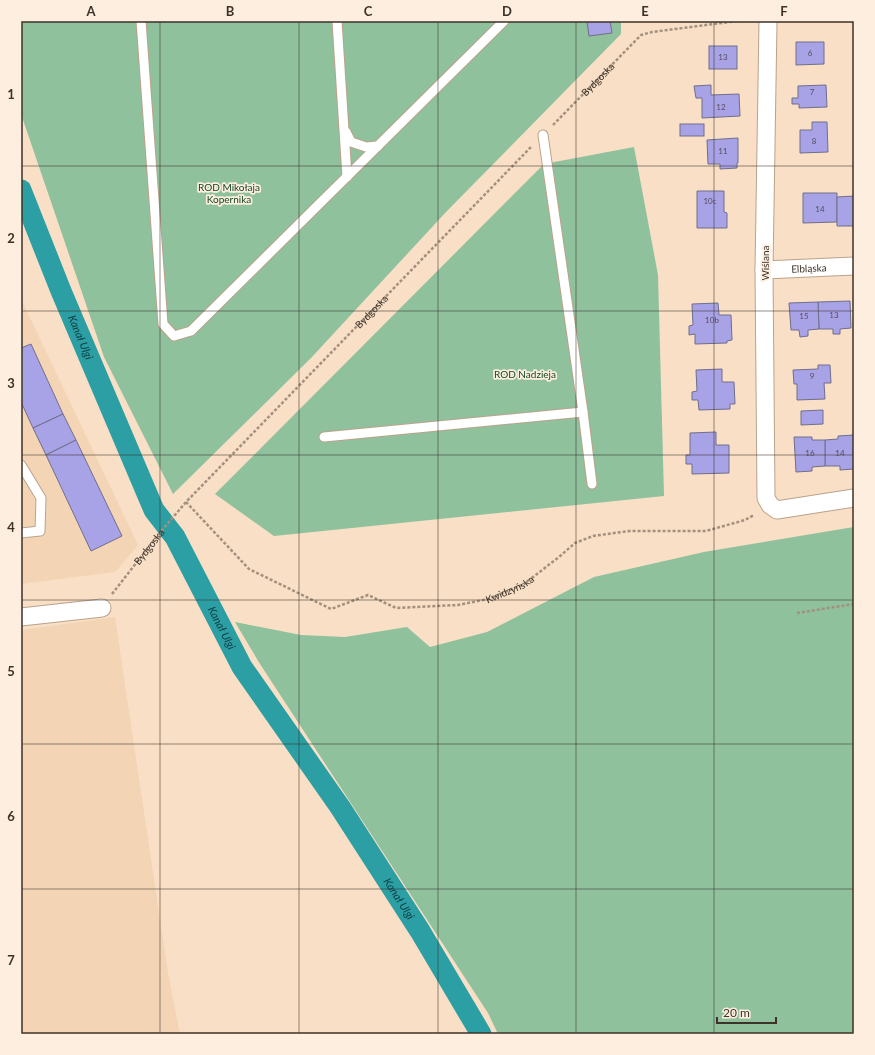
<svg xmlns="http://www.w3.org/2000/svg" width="875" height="1055" viewBox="0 0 875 1055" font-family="Lato,sans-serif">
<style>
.built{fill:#f3d5b6}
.green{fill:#8fc19d}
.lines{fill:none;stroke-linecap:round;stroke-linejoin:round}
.canal{stroke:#2b9fa4;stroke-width:21}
.building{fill:#a8a2e7;stroke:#706e8a}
.service-casing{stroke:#baa38b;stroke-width:11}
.minor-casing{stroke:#baa38b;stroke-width:19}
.path{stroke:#a3907e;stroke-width:2.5;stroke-dasharray:3 2;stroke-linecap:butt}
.service{stroke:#fff;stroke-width:9}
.minor{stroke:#fff;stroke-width:17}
.grid{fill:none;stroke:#3c3228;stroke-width:1;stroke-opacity:0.55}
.labels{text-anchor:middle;stroke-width:3.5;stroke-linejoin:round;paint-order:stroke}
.number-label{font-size:8px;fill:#574e58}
.street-label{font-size:10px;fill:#3c3228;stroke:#fdeedf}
.park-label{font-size:10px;fill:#114626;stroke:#fdeedf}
.water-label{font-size:11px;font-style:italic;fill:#0f4144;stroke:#fdeedf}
.neatline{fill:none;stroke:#3c3228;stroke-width:1.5}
.grid-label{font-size:13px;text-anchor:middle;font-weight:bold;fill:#3c3228}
</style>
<rect width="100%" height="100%" fill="#f8dfc6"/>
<g class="built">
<polygon points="21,299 138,545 115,572 21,584"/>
<polygon points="115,617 168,973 180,1034 21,1034 21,630"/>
</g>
<g class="green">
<polygon points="21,21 621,21 621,34 446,212 311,358 173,494 104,357 21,114"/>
<polygon points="634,147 658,275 664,496 274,536 215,494 544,164"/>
<polygon points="854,527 854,1034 498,1034 488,1013 260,664 235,622 301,635 345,637 407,627 430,647 487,632 594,577 704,552"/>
</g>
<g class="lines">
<path class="canal" id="s1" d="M21 190 61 291 154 510 175 537 242 667 340 807 420 931 481 1034"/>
</g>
<g class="building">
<polygon points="587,21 610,21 612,33 589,36"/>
<polygon points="796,42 824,42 824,64 796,65"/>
<rect x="709" y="46" width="28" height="23"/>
<polygon points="711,85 711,95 739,94 740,116 702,118 702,98 696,98 694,86"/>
<polygon points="826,85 827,107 799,108 799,104 792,104 792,98 798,98 798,86"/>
<polygon points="812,122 827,122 828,152 800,153 800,130 812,130"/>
<rect x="680" y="124" width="24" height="12"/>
<polygon points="738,138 738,163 737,163 737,168 720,169 720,164 708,164 707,140"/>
<polygon points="697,191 724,191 724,212 727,213 727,228 697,228"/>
<polygon points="803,193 837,193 837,222 803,223"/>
<polygon points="854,196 854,226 837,226 837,197"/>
<polygon points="850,301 851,328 840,329 840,334 833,334 833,329 819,329 818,302"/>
<polygon points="818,302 819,329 808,330 808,336 800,337 799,330 791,330 789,303"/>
<polygon points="718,303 719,315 731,315 732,340 727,341 727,343 695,344 695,334 689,335 689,326 693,325 692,304"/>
<polygon points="31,344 63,414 33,428 21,402 21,348"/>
<polygon points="818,365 830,365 831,383 824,383 825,399 797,400 797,384 794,384 793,370 818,369"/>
<polygon points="722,369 722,382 734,382 735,404 730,404 730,409 699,410 698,400 692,400 692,392 697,391 696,370"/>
<polygon points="823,410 823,424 801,425 801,411"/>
<polygon points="63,414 76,440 46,455 33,428"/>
<polygon points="716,432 716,445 729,445 729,473 692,474 692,464 686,464 686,455 690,455 690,433"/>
<polygon points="854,435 854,469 840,470 840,466 825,466 825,440 838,439 838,436"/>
<polygon points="794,437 812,437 812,440 825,440 825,466 812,467 812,471 796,472"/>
<polygon points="76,440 122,536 91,551 46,455"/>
</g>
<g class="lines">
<g class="service-casing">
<g id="service">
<polyline points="141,21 163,324 174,336 191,331 504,21"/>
<polyline points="337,21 347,177"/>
<polyline points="346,132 351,142 366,147 378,146"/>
<polyline points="583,412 592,484"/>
<polyline points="324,437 583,412 543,135"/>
<polyline points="21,465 41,498 40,531 21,533"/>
</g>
</g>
<g class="minor-casing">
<g id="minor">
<polyline points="768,21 764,270 766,498 770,505 777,510 854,498"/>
<path id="s5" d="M764 270 854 266"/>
<polyline points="21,617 102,608"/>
</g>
</g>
<g class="path">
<path id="s2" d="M553 125 641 35 652 32 737 21"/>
<path id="s3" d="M186 502 249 569 331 609 368 595 396 608 458 605 488 599 524 584 559 557 575 543 593 536 629 531H706L745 520 754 515"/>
<path id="s4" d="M112 594 158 535 186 502 531 147"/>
<polyline points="797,613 854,604"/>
</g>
<use href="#service" class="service"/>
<use href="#minor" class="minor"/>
</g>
<path class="grid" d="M160 21V1034M299 21V1034M438 21V1034M576 21V1034M714 21V1034M21 166H854M21 311H854M21 455H854M21 600H854M21 744H854M21 889H854"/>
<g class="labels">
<g class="number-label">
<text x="810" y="56">6</text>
<text x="723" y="60">13</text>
<text x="812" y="95">7</text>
<text x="721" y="110">12</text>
<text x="814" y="144">8</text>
<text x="723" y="154">11</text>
<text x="710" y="204">10c</text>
<text x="820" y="212">14</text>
<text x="834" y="318">13</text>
<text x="804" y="319">15</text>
<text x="712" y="323">10b</text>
<text x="812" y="379">9</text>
<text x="810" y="456">16</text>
<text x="840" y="456">14</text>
</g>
<g class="street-label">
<text dy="4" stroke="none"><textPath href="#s2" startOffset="64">Bydgoska</textPath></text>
<text transform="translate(765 263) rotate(-90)" y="4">Wiślana</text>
<text dy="4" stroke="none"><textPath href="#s5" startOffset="45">Elbląska</textPath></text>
<text dy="4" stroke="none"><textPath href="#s4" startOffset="384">Bydgoska</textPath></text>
<text dy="4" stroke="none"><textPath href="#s4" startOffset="60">Bydgoska</textPath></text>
<text dy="4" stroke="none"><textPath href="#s3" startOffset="370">Kwidzyńska</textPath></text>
</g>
<g class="park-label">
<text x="229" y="191">ROD Mikołaja<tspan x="229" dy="12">Kopernika</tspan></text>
<text x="525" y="378">ROD Nadzieja</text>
</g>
<g class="water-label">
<text dy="4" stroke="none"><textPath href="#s1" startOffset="159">Kanał Ulgi</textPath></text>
<text dy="4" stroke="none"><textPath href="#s1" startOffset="483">Kanał Ulgi</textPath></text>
<text dy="4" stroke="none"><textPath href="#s1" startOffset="807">Kanał Ulgi</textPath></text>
</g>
</g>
<rect width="875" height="1055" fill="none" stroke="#fdeedf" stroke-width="44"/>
<path d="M717 1017v6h59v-6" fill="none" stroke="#3c3228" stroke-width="2"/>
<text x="723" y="1017" font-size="12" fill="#3c3228" stroke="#fdeedf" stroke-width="3" paint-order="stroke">20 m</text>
<rect x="22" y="22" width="831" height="1011" class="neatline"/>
<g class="grid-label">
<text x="91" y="16">A</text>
<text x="230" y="16">B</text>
<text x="368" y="16">C</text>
<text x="507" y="16">D</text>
<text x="645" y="16">E</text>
<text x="784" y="16">F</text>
<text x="11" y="99">1</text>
<text x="11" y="243">2</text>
<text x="11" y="388">3</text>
<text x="11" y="532">4</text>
<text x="11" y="676">5</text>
<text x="11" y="821">6</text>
<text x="11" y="965">7</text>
</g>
</svg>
